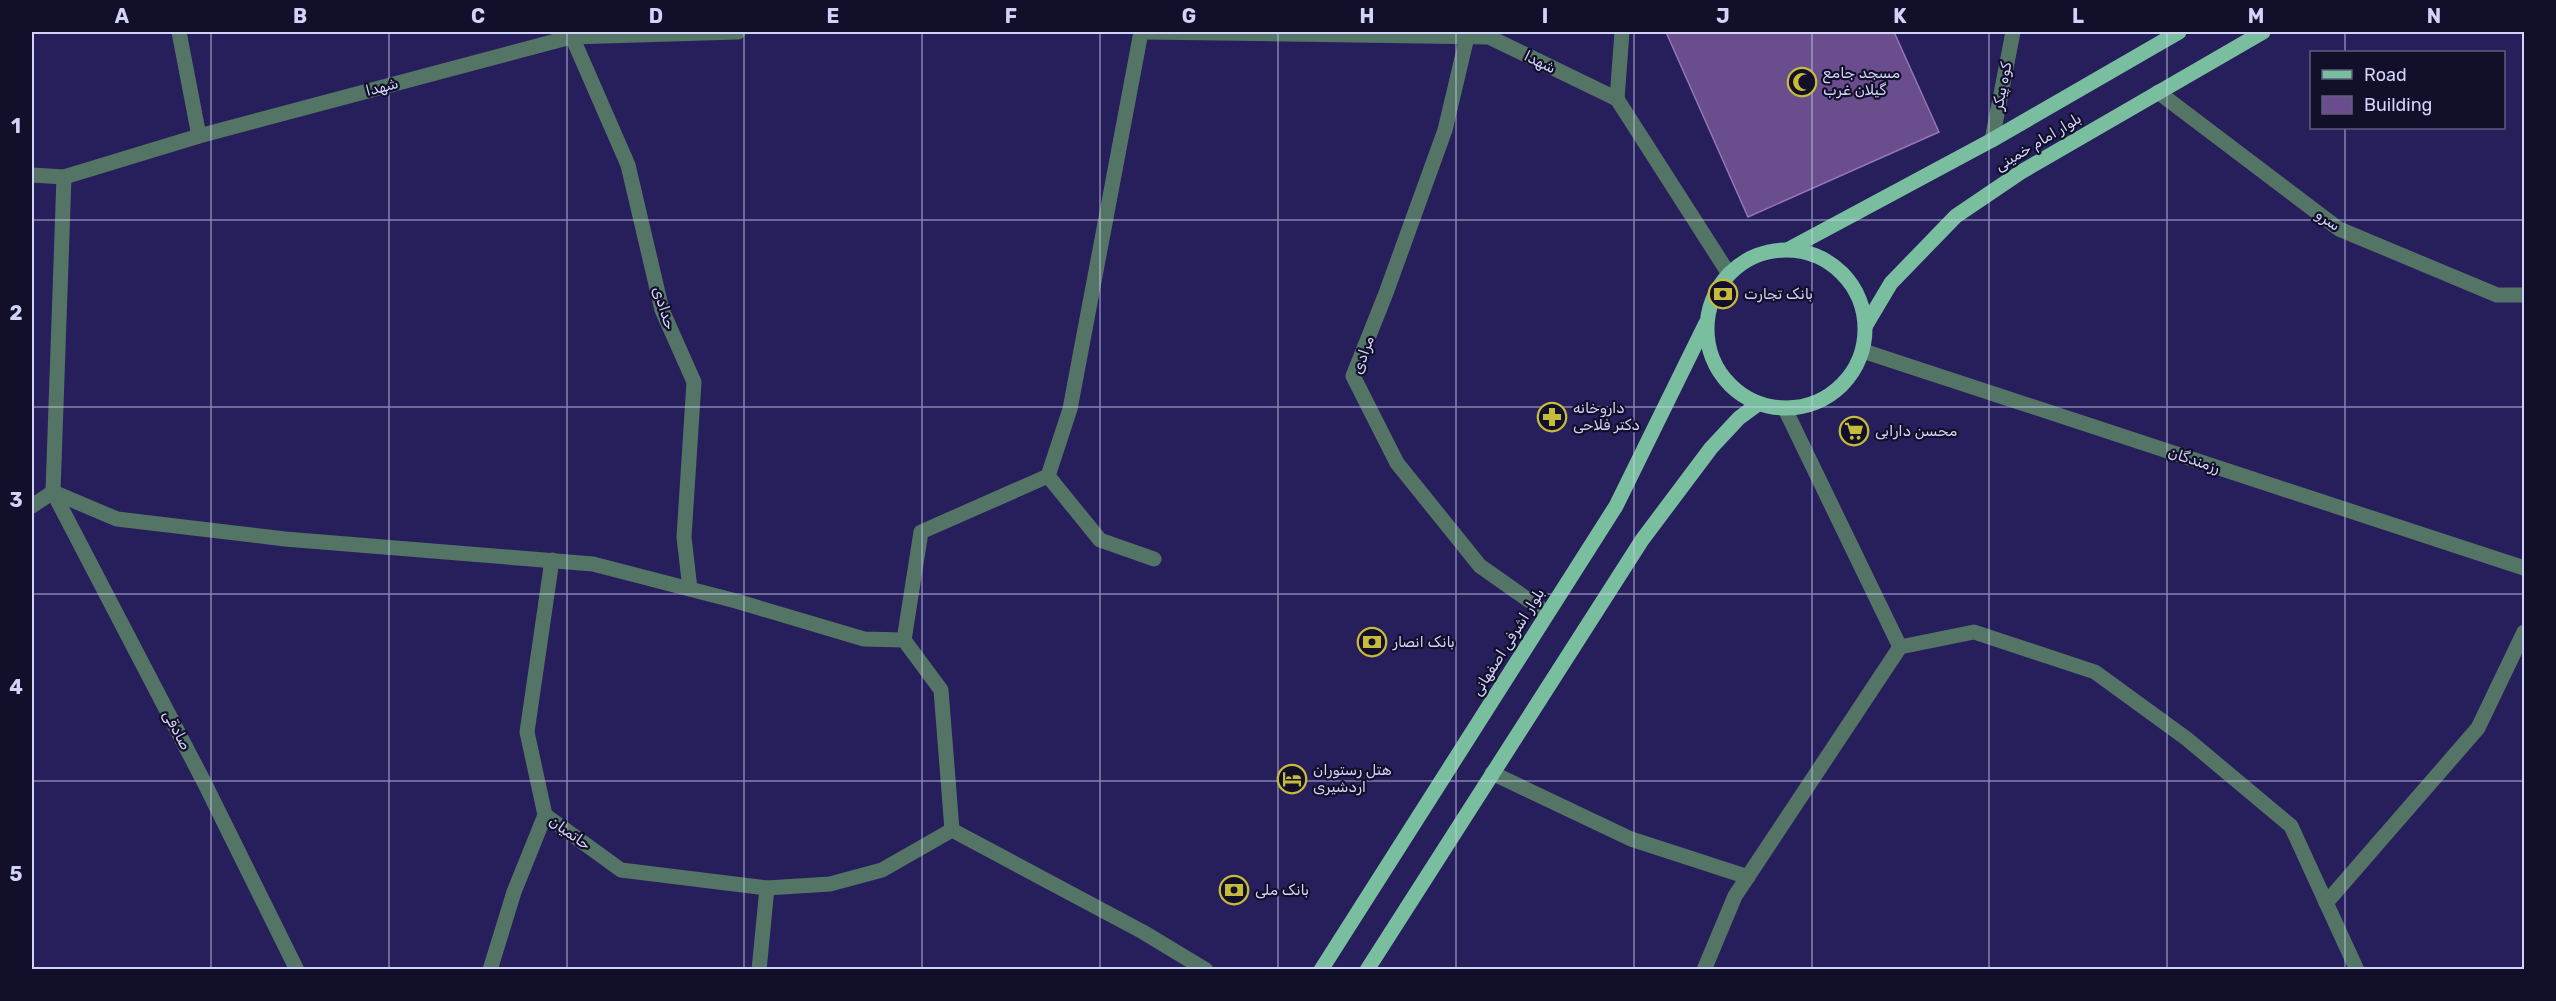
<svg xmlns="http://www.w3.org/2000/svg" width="2556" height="1001" viewBox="0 0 2556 1001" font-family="Rubik,Cairo,sans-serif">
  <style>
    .building { fill: #694d8c; stroke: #9376b8; stroke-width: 1.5 }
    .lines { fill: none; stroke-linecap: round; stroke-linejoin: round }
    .minor { stroke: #547565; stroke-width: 15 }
    .major { stroke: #79be9f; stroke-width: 15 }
    .grid { fill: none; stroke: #d2d3f8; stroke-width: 1.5; stroke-opacity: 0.55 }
    .labels { text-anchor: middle; stroke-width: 4.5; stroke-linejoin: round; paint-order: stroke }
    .street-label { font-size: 15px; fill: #d2d3f8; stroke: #110f29 }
    .poi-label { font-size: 15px; fill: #d2d3f8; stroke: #110f29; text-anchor: start }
    .neatline { fill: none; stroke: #d2d3f8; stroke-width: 2 }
    .grid-label { font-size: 20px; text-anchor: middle; font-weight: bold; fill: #d2d3f8 }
  </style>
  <rect width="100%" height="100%" fill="#271f5b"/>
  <!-- building -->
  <polygon class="building" points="1666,32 1894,32 1939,132 1748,217"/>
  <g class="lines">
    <!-- minor -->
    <g class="minor">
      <polyline points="179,32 199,136"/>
      <polyline points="570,32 628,165 662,310 694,382 684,537 690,589"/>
      <polyline points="1146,32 1489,37 1617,99 1729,274"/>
      <polyline points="1467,37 1445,130 1386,293 1353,376 1397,463 1480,566 1547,613"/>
      <polyline points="2158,92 2339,229 2497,295 2524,295"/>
      <polyline points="1617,99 1622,32"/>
      <polyline points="1992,140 2013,32"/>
      <polyline points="32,175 64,177 199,136 571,37 738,32"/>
      <polyline points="64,177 53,492 204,782 297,970"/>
      <polyline points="1863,351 2524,568"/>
      <polyline points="1785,409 1900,647"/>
      <polyline points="1048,476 1100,540 1154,559"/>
      <polyline points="53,492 117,519 285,539 593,564 736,601 864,639 904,640 941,690 952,830 1143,932 1206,970"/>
      <polyline points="32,506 53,492"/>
      <polyline points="552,560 527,732 545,815 621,870 767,888 759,970"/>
      <polyline points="904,640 921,532 1048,476 1070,409 1141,32"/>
      <polyline points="1492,773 1631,839 1748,877"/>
      <polyline points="767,888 830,884 882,870 952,830"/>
      <polyline points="2326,903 2478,728 2524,632"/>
      <polyline points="490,970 514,892 545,815"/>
      <polyline points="1704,970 1735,896 1900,647 1974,632 2095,672 2187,739 2291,826 2357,970"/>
    </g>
    <!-- major -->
    <g class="major">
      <polyline points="1789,249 1992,140 2179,32"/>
      <circle cx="1786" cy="329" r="79"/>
      <polyline points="1866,325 1891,283 1956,216 2021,172 2263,32"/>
      <polyline points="1321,970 1616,506 1706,323"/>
      <polyline points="1367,970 1642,540 1711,448 1739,418 1758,404"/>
    </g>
  </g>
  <!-- grid -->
  <path class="grid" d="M 211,32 L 211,970M 389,32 L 389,970M 567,32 L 567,970M 744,32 L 744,970M 922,32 L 922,970M 1100,32 L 1100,970M 1278,32 L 1278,970M 1456,32 L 1456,970M 1634,32 L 1634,970M 1812,32 L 1812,970M 1989,32 L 1989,970M 2167,32 L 2167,970M 2345,32 L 2345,52M 2345,128 L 2345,970M 32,220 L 2524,220M 32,407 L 2524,407M 32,594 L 2524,594M 32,781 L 2524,781"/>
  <!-- icons -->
  <defs>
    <g id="mosque-ring" transform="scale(1.5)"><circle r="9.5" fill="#110f29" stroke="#c7bb3b" stroke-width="1.5"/><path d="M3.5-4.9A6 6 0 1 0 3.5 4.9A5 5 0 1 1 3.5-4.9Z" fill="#c7bb3b"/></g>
    <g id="bank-ring" transform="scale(1.5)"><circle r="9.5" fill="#110f29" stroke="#c7bb3b" stroke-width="1.5"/><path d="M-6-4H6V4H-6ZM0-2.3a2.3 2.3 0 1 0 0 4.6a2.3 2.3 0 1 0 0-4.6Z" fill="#c7bb3b"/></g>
    <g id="pharmacy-ring" transform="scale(1.5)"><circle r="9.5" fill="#110f29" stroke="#c7bb3b" stroke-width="1.5"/><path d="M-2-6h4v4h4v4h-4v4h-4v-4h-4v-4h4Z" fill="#c7bb3b"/></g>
    <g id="supermarket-ring" transform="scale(1.5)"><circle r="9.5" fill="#110f29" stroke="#c7bb3b" stroke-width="1.5"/><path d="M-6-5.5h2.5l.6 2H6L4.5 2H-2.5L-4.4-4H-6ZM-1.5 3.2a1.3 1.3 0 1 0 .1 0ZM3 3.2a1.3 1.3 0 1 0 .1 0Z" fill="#c7bb3b"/></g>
    <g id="hotel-ring" transform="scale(1.5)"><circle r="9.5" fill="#110f29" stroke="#c7bb3b" stroke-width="1.5"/><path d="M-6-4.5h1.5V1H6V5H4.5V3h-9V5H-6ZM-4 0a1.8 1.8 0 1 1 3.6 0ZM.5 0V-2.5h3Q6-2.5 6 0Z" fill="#c7bb3b"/></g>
  </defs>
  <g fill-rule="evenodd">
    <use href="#mosque-ring" x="1802" y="82"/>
    <use href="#bank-ring" x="1723" y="294"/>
    <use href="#pharmacy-ring" x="1552" y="417"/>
    <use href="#supermarket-ring" x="1854" y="431"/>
    <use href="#bank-ring" x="1372" y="642"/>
    <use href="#hotel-ring" x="1292" y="779"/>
    <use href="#bank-ring" x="1234" y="890"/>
  </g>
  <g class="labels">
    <!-- street labels -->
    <g class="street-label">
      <text transform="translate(1540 62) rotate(26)" y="5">شهدا</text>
      <text transform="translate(2002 86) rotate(-79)" y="5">کوه پیکر</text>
      <text transform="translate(382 87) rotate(-15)" y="5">شهدا</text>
      <text transform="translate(2038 142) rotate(-31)" y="5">بلوار امام خمینی</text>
      <text transform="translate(2328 220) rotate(35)" y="5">سرو</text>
      <text transform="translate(664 308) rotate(72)" y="5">حدادی</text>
      <text transform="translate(1363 355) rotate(-71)" y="5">مرادی</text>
      <text transform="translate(2194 460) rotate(18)" y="5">رزمندگان</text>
      <text transform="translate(1508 642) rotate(-58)" y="5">بلوار اشرفی اصفهانی</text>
      <text transform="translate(177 730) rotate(62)" y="5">صادقی</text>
      <text transform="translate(570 833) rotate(35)" y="5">حاتمیان</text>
    </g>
    <!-- poi labels -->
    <g class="poi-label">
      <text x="1823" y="78">مسجد جامع<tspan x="1823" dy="17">گیلان غرب</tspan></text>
      <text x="1744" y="299">بانک تجارت</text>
      <text x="1573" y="413">داروخانه<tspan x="1573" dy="17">دکتر فلاحی</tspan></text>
      <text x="1875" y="436">محسن دارابی</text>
      <text x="1393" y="647">بانک انصار</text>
      <text x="1313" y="775">هتل رستوران<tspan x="1313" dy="17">اردشیری</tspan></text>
      <text x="1255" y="895">بانک ملی</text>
    </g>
  </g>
  <!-- border -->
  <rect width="2556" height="1001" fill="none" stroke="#110f29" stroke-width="66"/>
  <!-- legend -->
  <rect x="2310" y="51" width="195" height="78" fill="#110f29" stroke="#5e5d7c" stroke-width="1.5"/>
  <rect x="2322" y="70" width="30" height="9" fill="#79be9f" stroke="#5e5d7c" stroke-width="1.5"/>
  <text x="2364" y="81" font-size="18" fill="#d2d3f8">Road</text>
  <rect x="2322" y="96" width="30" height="18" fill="#694d8c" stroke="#5e5d7c" stroke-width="1.5"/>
  <text x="2364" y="111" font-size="18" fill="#d2d3f8">Building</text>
  <rect x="33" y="33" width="2490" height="935" class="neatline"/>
  <g class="grid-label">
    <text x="122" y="23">A</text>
    <text x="300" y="23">B</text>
    <text x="478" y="23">C</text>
    <text x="656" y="23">D</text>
    <text x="833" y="23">E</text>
    <text x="1011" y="23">F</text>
    <text x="1189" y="23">G</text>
    <text x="1367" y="23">H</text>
    <text x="1545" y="23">I</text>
    <text x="1723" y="23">J</text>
    <text x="1900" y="23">K</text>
    <text x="2078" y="23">L</text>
    <text x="2256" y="23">M</text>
    <text x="2434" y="23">N</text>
    <text x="16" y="133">1</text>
    <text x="16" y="320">2</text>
    <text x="16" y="507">3</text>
    <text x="16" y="694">4</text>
    <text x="16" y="881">5</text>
  </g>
</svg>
